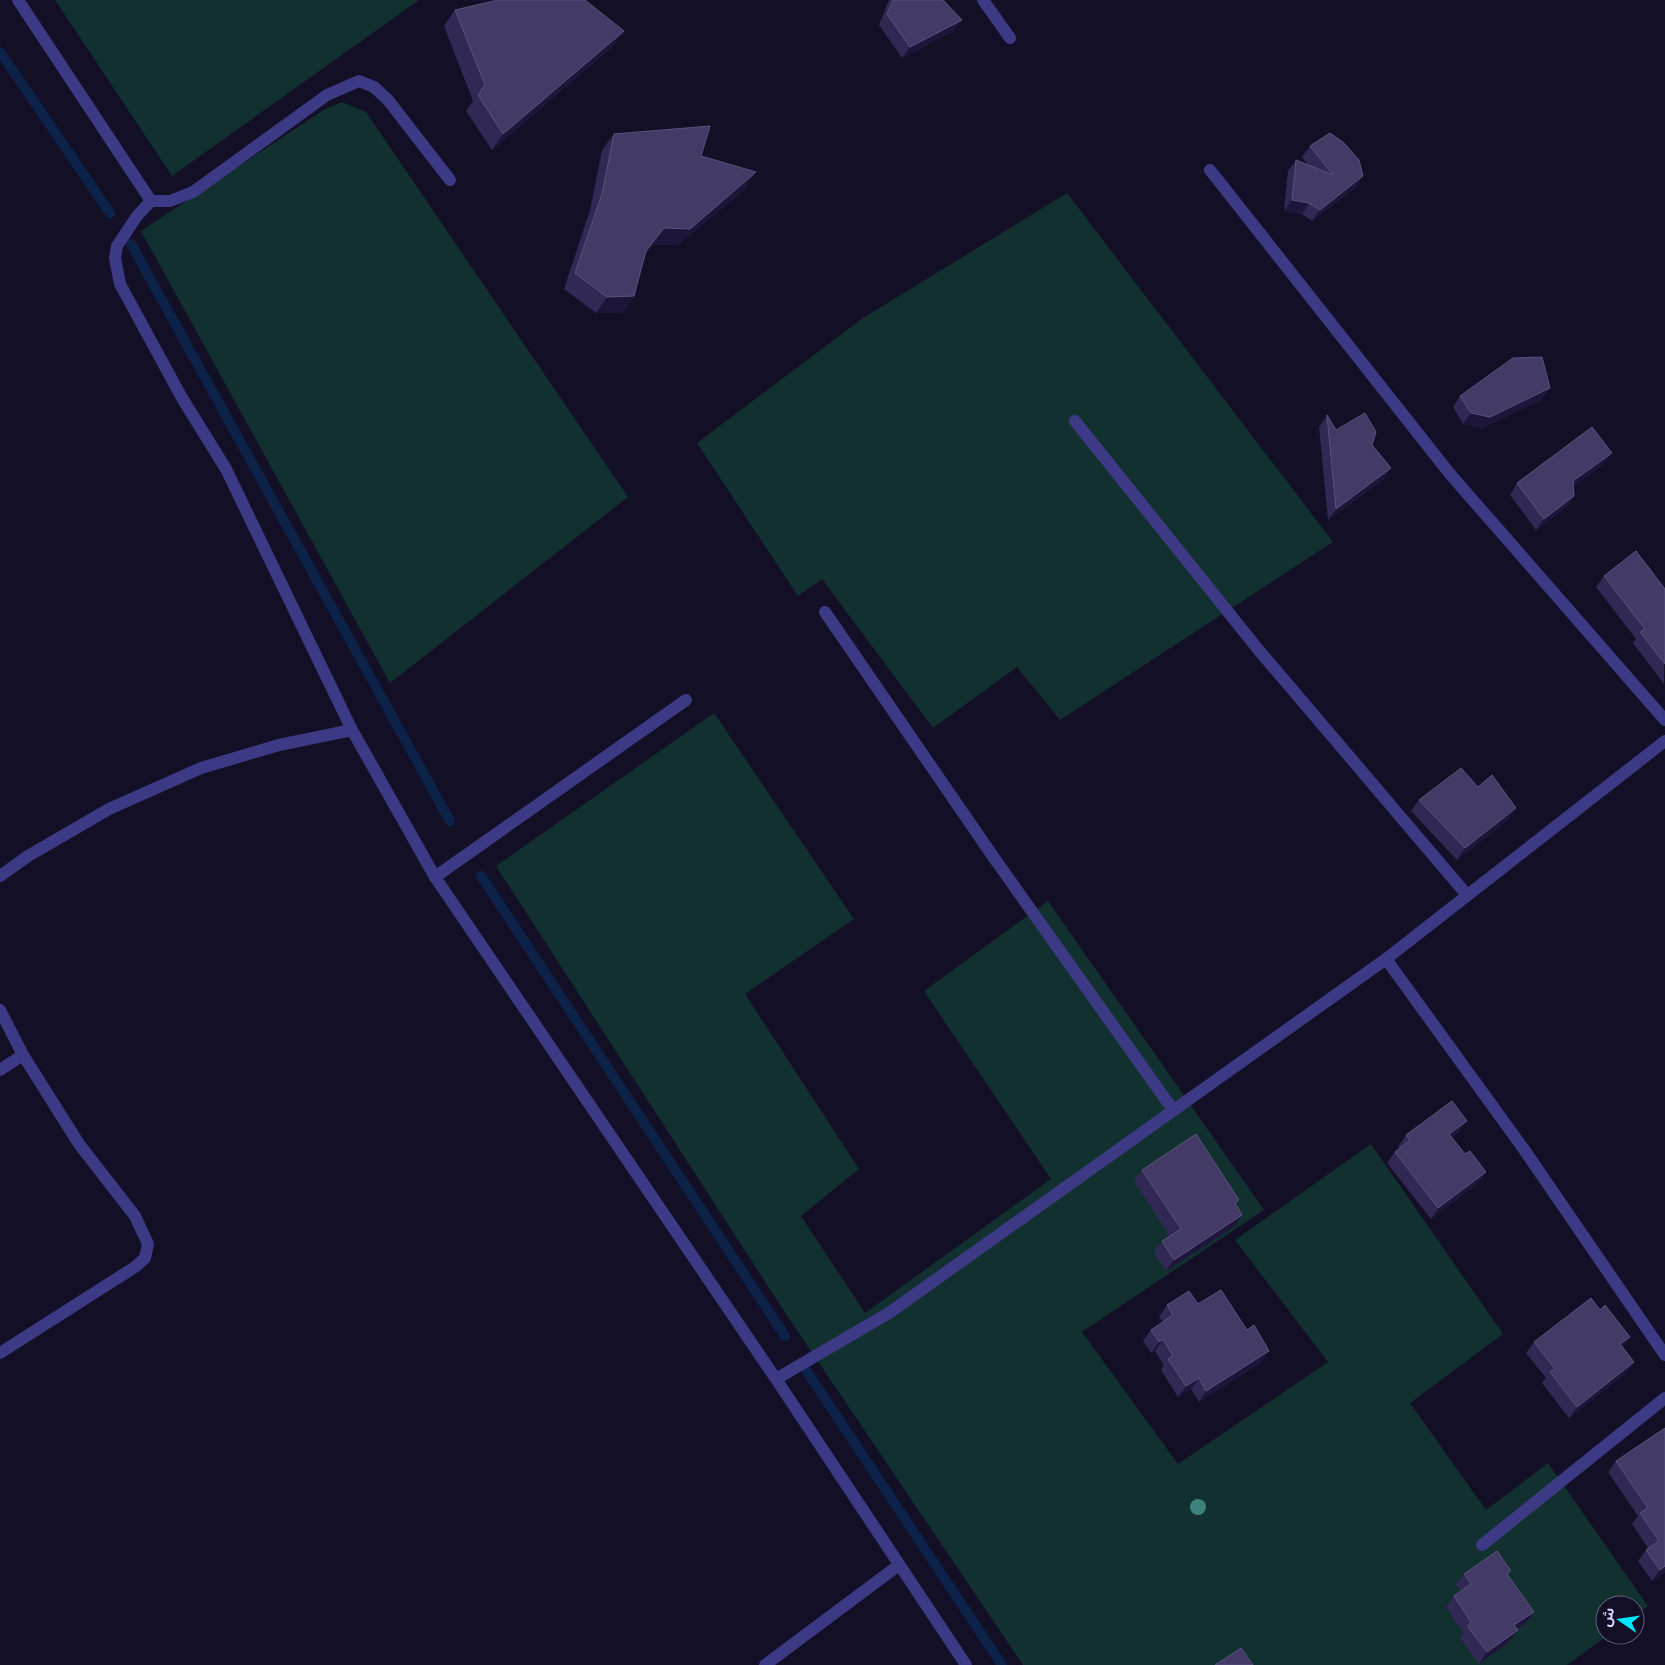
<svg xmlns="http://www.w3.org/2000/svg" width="1665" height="1665" viewBox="0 0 1665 1665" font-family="Mulish,'Noto Sans Arabic',sans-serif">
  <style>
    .green { fill: #12302f }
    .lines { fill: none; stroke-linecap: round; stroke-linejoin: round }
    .stream { stroke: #0c2248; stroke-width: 10 }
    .minor { stroke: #3d3a85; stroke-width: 12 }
    .tree { fill: #3d827b }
    .wall { fill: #312854 }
    .shaded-wall { fill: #1d163a }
    .building { fill: #433a66; stroke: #5a527e }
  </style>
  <rect width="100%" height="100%" fill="#130f26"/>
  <!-- green -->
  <g class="green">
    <polygon points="55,0 419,0 172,176"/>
    <polygon points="342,102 366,112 628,497 390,683 141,231 325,109"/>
    <polygon points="1067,193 1333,542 1060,720 1017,667 933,728 822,579 798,596 697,443 863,318"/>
    <polygon points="714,713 854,919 745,994 859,1169 801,1216 865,1313 1051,1179 924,991 1048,901 1264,1210 1082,1332 1178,1464 1328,1362 1235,1240 1371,1144 1503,1334 1410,1403 1486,1510 1548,1463 1648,1606 1635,1615 1635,1605 1605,1605 1605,1635 1608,1635 1567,1665 1023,1665 786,1314 496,866"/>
  </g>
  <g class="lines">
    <!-- stream -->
    <g class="stream">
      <polyline points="0,52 110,213"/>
      <polyline points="131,244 450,821"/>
      <polyline points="481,876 785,1336"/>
      <polyline points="802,1364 1002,1665"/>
    </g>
    <!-- minor -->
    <g class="minor">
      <polyline points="18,0 151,201"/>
      <polyline points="983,0 1010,38"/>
      <polyline points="1210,170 1450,474 1665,720"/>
      <polyline points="450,180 388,100 374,87 359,81 327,95 193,192 170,201 151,201 137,216 117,246 115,258 120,284 182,398 226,469 352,730 435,877 776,1379 966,1665"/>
      <polyline points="1075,421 1257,648 1467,895"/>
      <polyline points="825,612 992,855 1173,1110"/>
      <polyline points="0,876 28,856 109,809 201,768 279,745 352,730"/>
      <polyline points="435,877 686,700"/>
      <polyline points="1386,959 1523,1148 1665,1355"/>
      <polyline points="0,1010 23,1055 79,1144 135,1216 148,1244 145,1258 135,1267 0,1353"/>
      <polyline points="0,1070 23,1055"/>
      <polyline points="776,1379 889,1313 1386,959 1665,741"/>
      <polyline points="1482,1545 1665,1398"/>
      <polyline points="765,1665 899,1565"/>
    </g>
  </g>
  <!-- trees -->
  <circle class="tree" cx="1198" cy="1507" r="8"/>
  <!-- wall -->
  <g class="wall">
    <polygon points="889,0 943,0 954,31 902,58 879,25"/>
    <polygon points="455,10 624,31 612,47 492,150 466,111 473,101 444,26"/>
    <polygon points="614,134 701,156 745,189 678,245 653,245 645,254 634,296 623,313 596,313 564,289 590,210 602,150"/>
    <polygon points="1310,146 1356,187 1312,221 1302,214 1284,211 1288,171 1296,160 1308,165 1302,157"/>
    <polygon points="1460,396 1542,400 1482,428 1463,424 1453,407"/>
    <polygon points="1327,415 1336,430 1372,445 1384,479 1328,520 1319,427"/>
    <polygon points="1604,464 1573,486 1574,496 1566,507 1536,530 1510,495 1517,483"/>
    <polygon points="1604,576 1665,589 1664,684 1633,643 1636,639 1596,587"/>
    <polygon points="1478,787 1509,819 1457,860 1411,811 1419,800"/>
    <polygon points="1459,1132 1452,1137 1478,1183 1431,1219 1387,1163 1395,1152 1400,1148 1398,1147 1406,1135"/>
    <polygon points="1142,1170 1236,1205 1235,1226 1166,1271 1154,1253 1162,1241 1170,1236 1134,1181"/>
    <polygon points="1198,1304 1262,1362 1199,1402 1191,1389 1178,1397 1161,1370 1164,1365 1155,1351 1151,1353 1143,1341 1151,1330 1163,1322 1159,1317 1167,1305"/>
    <polygon points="1600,1310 1630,1337 1623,1347 1634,1362 1626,1373 1569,1418 1542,1383 1546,1378 1526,1353 1534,1342"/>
    <polygon points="1665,1428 1665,1572 1652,1581 1638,1561 1646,1550 1648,1548 1632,1524 1638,1516 1608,1472 1616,1461"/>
    <polygon points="1464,1574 1508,1576 1534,1612 1526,1623 1517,1629 1510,1641 1479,1664 1460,1638 1463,1633 1446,1607 1454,1596 1461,1591 1456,1585"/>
  </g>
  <!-- shaded-wall -->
  <g class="shaded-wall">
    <polygon points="962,20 954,31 902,58 910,47"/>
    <polygon points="624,31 612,47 492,150 503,134"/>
    <polygon points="756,172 745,189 678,245 653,245 634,267 646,251 664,228"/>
    <polygon points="1363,176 1356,187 1312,221 1320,210"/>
    <polygon points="1292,200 1309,203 1302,214 1284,211"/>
    <polygon points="634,296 623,313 596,313 607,297"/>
    <polygon points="1550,388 1542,400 1482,428 1463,424 1471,413"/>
    <polygon points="1612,453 1604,464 1565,493 1573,481"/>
    <polygon points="1391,468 1384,479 1328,520 1336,509"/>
    <polygon points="1574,496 1566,507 1536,530 1544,519"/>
    <polygon points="1516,808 1509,819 1457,860 1465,848"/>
    <polygon points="1467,1121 1459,1132 1442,1145 1449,1134"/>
    <polygon points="1486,1172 1478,1183 1431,1219 1438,1208"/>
    <polygon points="1242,1215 1235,1226 1166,1271 1174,1260"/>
    <polygon points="1630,1337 1622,1348 1620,1344"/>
    <polygon points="1163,1339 1155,1351 1151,1353 1159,1342"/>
    <polygon points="1269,1351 1262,1362 1199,1402 1206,1391"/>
    <polygon points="1634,1362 1626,1373 1569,1418 1577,1407"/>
    <polygon points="1199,1378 1191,1389 1178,1397 1186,1386"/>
    <polygon points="1665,1566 1665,1572 1652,1581 1660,1570"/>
    <polygon points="1534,1612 1526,1623 1507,1636 1514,1625"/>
    <polygon points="1518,1630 1510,1641 1479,1664 1487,1652"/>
  </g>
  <!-- building -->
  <g class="building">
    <polygon points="498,0 585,0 624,31 503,134 478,95 485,85 455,10"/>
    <polygon points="893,0 943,0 962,20 910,47 887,14"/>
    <polygon points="710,126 701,156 756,172 690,229 664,228 646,251 634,296 607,297 575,273 602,194 614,134"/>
    <polygon points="1330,133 1344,143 1359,160 1363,176 1320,210 1309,203 1292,200 1296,160 1333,175 1310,146"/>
    <polygon points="1542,357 1550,388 1490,417 1471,413 1460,396 1513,358"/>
    <polygon points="1365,413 1376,432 1372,445 1391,468 1336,509 1327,415 1336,430"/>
    <polygon points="1592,427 1612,453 1573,481 1574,496 1544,519 1517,483"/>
    <polygon points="1636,551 1665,589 1665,664 1640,632 1645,629 1604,576"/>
    <polygon points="1461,768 1478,787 1492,775 1516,808 1465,848 1419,800"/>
    <polygon points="1452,1101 1467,1121 1449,1134 1465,1154 1470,1151 1486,1172 1438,1208 1395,1152 1410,1140 1406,1135"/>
    <polygon points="1196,1134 1239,1200 1235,1203 1242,1215 1174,1260 1162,1241 1181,1229 1142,1170"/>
    <polygon points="1221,1290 1247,1330 1254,1325 1269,1351 1206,1391 1199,1378 1186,1386 1168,1359 1173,1356 1163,1339 1159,1342 1151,1330 1173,1315 1167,1305 1189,1291 1198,1304"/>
    <polygon points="1591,1298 1600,1310 1605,1305 1630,1337 1620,1344 1634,1362 1577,1407 1550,1372 1555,1369 1534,1342"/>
    <polygon points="1665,1428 1665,1566 1660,1570 1646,1550 1659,1541 1640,1513 1648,1508 1616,1461"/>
    <polygon points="1497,1551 1511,1571 1507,1574 1534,1612 1514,1625 1518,1630 1487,1652 1468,1627 1471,1622 1454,1596 1471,1584 1464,1574"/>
    <polygon points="1241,1648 1253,1665 1215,1665"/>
  </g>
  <!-- north arrow -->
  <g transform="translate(1620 1620) rotate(283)"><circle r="24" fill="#130f26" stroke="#625e7d"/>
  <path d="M0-4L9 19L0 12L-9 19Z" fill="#00e5ff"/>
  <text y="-8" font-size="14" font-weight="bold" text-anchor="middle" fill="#d9d4ff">ش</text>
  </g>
</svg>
